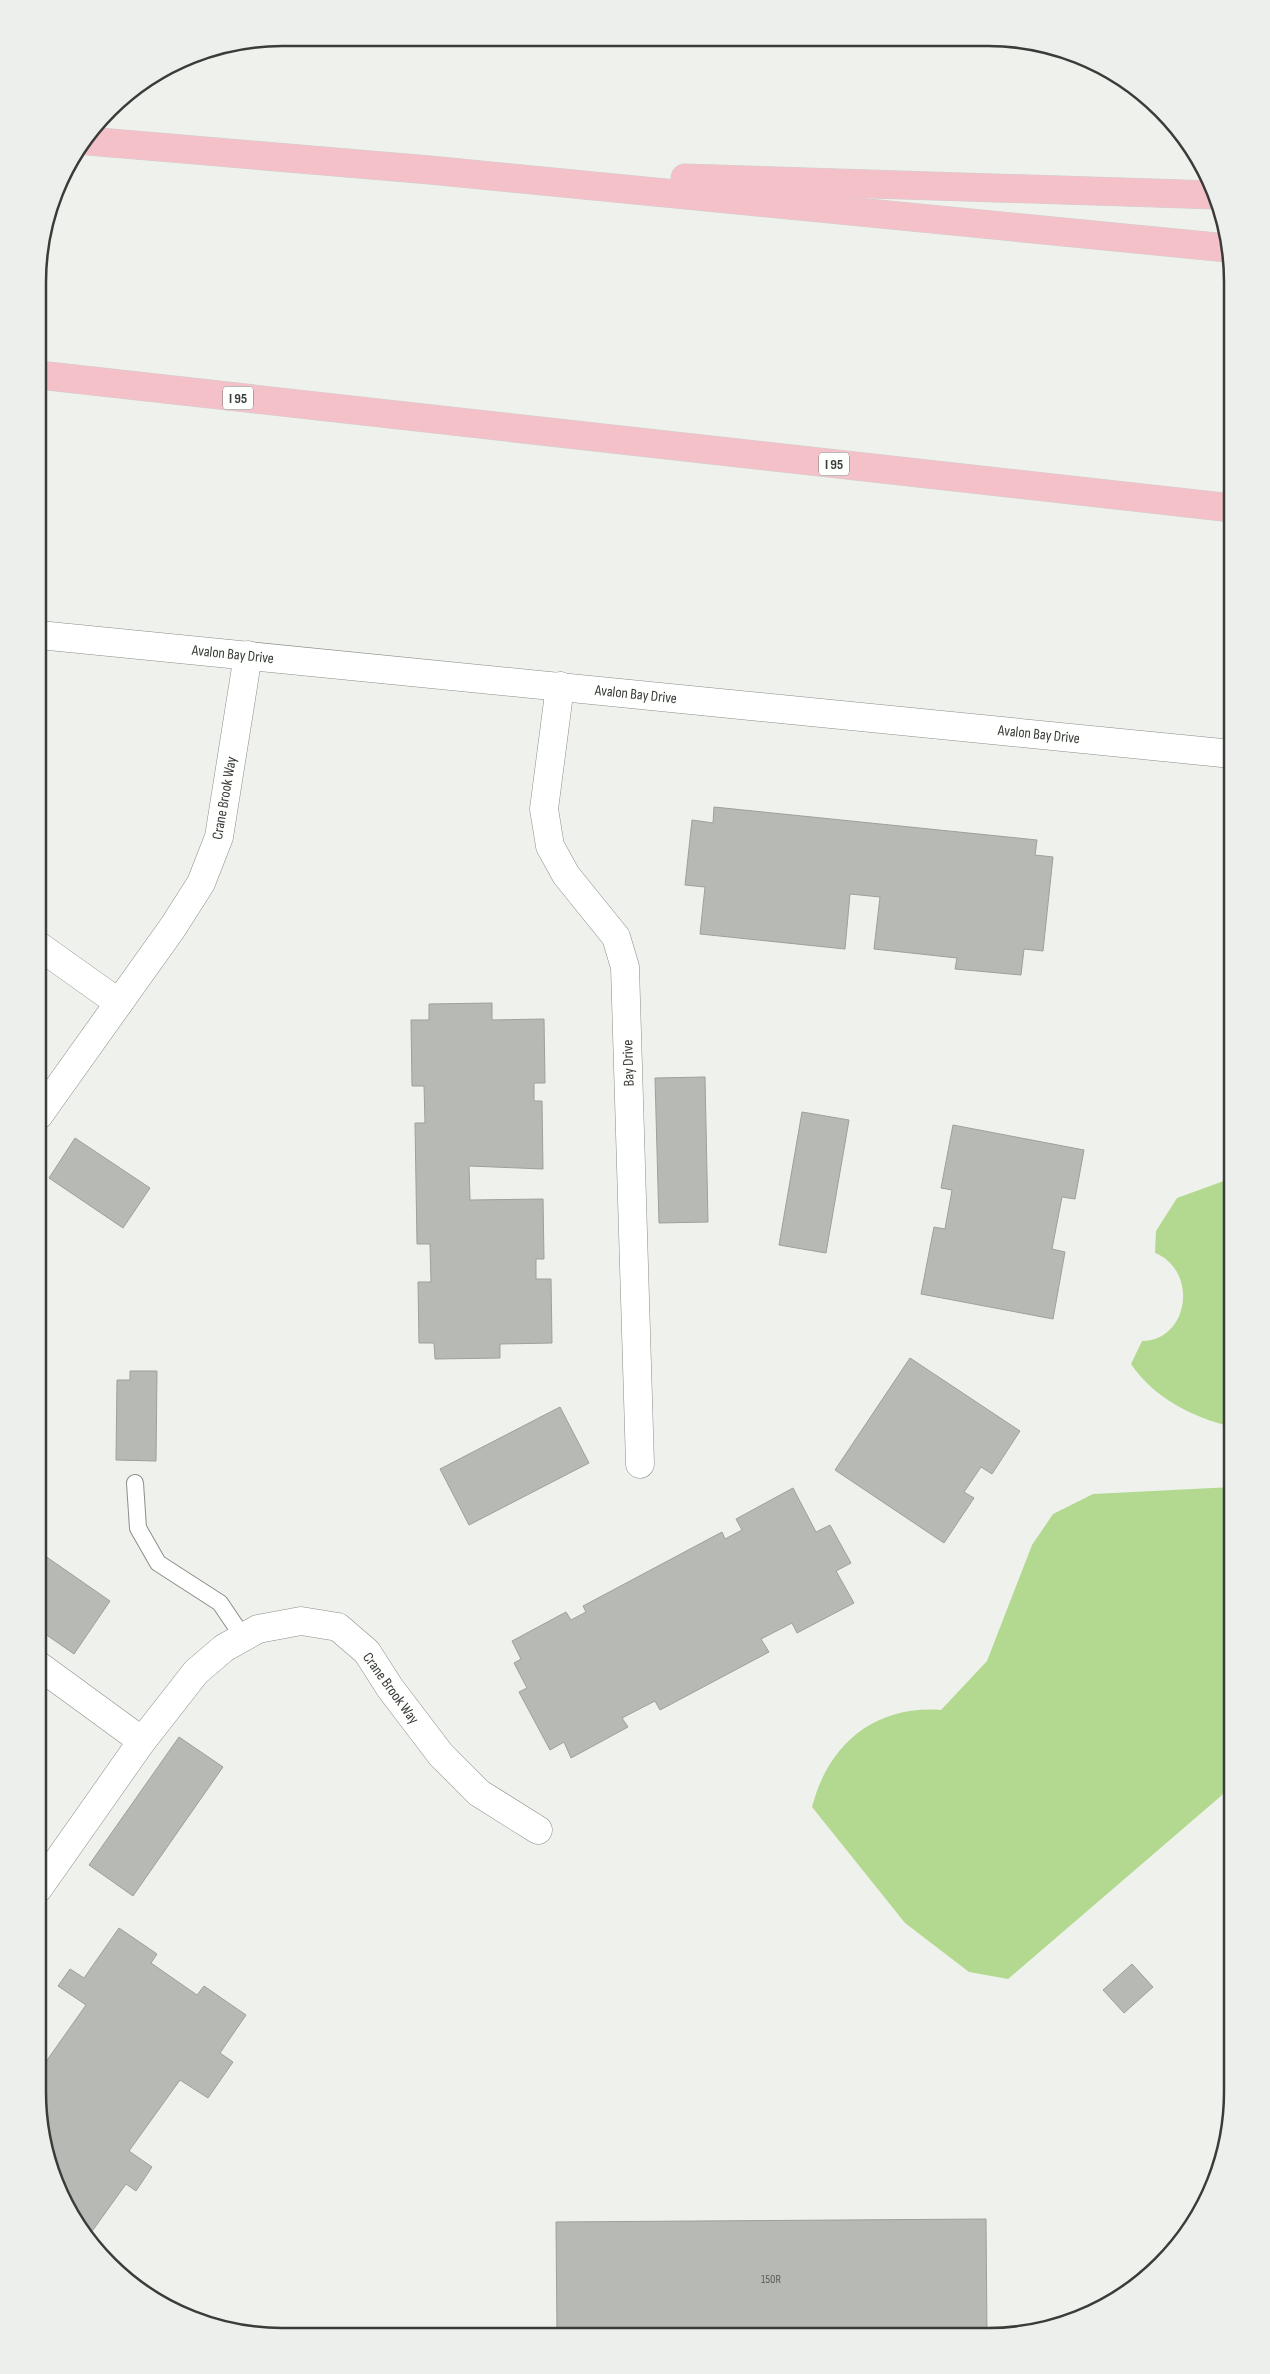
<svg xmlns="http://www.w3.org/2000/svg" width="1270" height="2374" viewBox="0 0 1270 2374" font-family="'Sofia Sans Condensed',sans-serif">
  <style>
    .water { fill: #b3d990 }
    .building { fill: #b7bab4; stroke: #9da09b }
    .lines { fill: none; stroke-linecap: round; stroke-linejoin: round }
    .lane-casing { stroke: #8b8e88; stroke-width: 18 }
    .street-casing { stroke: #8b8e88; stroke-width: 29 }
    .highway-casing { stroke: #d0d0d0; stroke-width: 29 }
    .lane { stroke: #fff; stroke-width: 16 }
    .street { stroke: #fff; stroke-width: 28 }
    .highway { stroke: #f4c1c9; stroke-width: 28 }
    .labels { text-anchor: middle; stroke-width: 4; stroke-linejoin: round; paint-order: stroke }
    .number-label { font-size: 12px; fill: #5a5c58 }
    .shield { fill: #fdfffc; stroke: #757674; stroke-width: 1 }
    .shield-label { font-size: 14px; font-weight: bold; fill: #3b3c3a }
    .street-label { font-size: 15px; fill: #3b3c3a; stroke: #fdfffc }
    .rim { fill: none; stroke: #3b3c3a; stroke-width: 2.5 }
  </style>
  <rect width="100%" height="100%" fill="#eff2ec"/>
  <!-- water -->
  <g class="water">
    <path d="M 1232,1178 L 1232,1427 C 1192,1417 1154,1398 1131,1364 L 1142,1341 C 1190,1340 1198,1270 1155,1253 L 1156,1231 L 1177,1198 Z"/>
    <path d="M 1232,1487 L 1232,1783 L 1221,1796 L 1008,1979 L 969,1972 L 905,1923 L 812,1807 C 828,1745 874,1705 941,1710 L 987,1661 L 1032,1545 L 1053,1514 L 1093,1494 Z"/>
  </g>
  <!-- building -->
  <g class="building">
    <polygon points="714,807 1037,840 1035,855 1053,857 1043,951 1024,949 1021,975 955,969 957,958 874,949 880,897 850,894 845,949 700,934 705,887 685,885 692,820 713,823"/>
    <polygon points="492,1003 492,1020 544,1019 545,1083 534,1083 534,1101 542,1101 543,1169 469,1166 470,1200 543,1199 544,1259 536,1259 536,1279 551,1279 552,1343 500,1344 500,1358 435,1359 434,1343 419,1343 418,1282 431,1282 430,1244 417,1244 415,1123 425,1123 424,1086 412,1086 411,1020 429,1020 429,1004"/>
    <polygon points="705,1077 708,1222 659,1223 655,1078"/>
    <polygon points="802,1112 849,1120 826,1253 779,1245"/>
    <polygon points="953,1125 1084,1150 1075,1199 1062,1197 1052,1249 1065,1252 1053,1319 921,1294 934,1227 945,1229 952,1190 941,1188"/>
    <polygon points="75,1138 150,1188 123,1228 49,1178"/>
    <polygon points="910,1358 1020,1431 992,1474 981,1467 964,1492 974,1498 944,1543 835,1470"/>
    <polygon points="130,1371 157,1371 156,1461 116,1460 117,1380 130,1380"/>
    <polygon points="560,1407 589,1463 469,1525 440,1469"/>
    <polygon points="793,1488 816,1532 830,1525 851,1563 836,1571 854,1603 797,1633 792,1623 761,1639 769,1652 660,1710 655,1701 622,1718 628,1727 571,1758 564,1742 550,1750 519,1692 527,1688 514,1663 521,1659 512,1641 566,1612 571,1620 586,1612 583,1606 722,1532 725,1539 742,1530 736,1519"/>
    <polygon points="38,1551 110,1601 74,1654 38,1629"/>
    <polygon points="179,1737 223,1767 133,1896 89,1865"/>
    <polygon points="119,1928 157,1954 151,1963 197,1995 204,1986 246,2015 220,2053 233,2062 208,2098 180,2080 129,2151 152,2167 136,2191 126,2184 88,2237 79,2228 51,2171 38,2092 38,2073 86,2005 58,1986 70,1969 84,1978"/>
    <polygon points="1132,1964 1153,1987 1124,2013 1103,1990"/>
    <polygon points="986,2219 987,2336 557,2335 556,2222"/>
  </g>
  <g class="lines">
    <!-- lane casing -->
    <g class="lane-casing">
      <polyline id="lane" points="135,1483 138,1528 158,1563 220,1603 243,1637"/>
    </g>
    <!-- street casing -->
    <g class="street-casing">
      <g id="street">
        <polyline points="39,635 1232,754"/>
        <polyline points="560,686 544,809 550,846 566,875 616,937 625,967 640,1464"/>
        <polyline points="39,946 119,1003"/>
        <polyline points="39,1115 173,927 201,883 219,837 248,655"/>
        <polyline points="38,1665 142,1741"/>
        <polyline points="38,1889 142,1741 196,1672 224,1648 258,1629 301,1621 338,1627 367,1652 390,1688 441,1755 479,1793 538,1830"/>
      </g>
    </g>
    <!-- highway casing -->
    <g class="highway-casing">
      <g id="highway">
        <polyline points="88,141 430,170 1227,248"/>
        <polyline points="685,178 1215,195"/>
        <polyline points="39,375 1232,508"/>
      </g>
    </g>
    <!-- lane -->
    <use href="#lane" class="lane"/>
    <!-- street -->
    <use href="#street" class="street"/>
    <!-- highway -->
    <use href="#highway" class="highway"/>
  </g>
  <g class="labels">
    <!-- number labels -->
    <g class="number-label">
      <text x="771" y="2283">150R</text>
    </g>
    <!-- shield labels -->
    <g class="shield">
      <rect x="223" y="386.5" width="30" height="23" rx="4"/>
      <rect x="819" y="452.5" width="30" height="23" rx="4"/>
    </g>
    <g class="shield-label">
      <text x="238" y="403">I 95</text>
      <text x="834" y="469">I 95</text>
    </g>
    <!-- street labels -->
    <g class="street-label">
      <text transform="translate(233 654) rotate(6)" y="5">Avalon Bay Drive</text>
      <text transform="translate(636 694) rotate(6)" y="5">Avalon Bay Drive</text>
      <text transform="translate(1039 734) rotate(6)" y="5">Avalon Bay Drive</text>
      <text transform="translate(224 798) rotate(-80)" y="5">Crane Brook Way</text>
      <text transform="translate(628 1063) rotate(-92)" y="5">Bay Drive</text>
      <text transform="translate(391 1688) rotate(54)" y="5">Crane Brook Way</text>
    </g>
  </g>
  <!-- crop -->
  <path d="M0 0H1270V2374H0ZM282 46H988A236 236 0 0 1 1224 282V2092A236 236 0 0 1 988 2328H282A236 236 0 0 1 46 2092V282A236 236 0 0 1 282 46Z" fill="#edefec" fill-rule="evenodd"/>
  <path class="rim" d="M282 46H988A236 236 0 0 1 1224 282V2092A236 236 0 0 1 988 2328H282A236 236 0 0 1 46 2092V282A236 236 0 0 1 282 46Z"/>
</svg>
